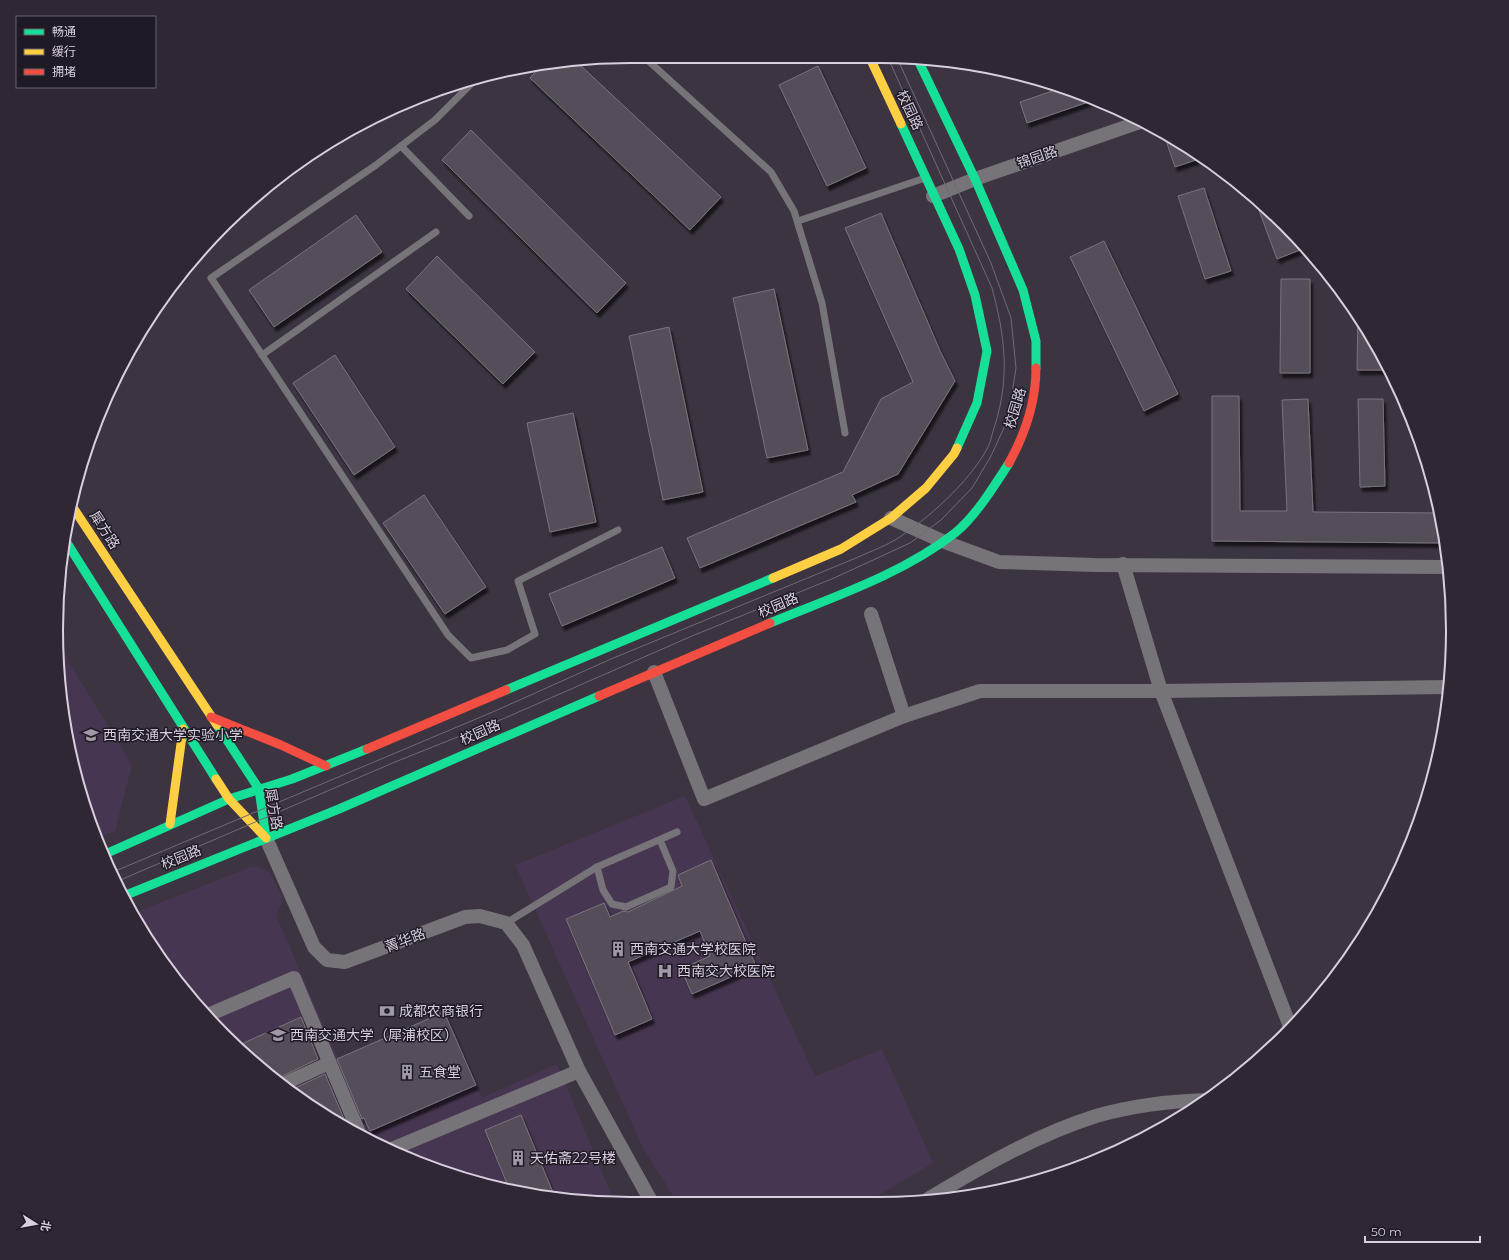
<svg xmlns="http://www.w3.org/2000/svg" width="1509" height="1260" viewBox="0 0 1509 1260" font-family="Montserrat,'Noto Sans SC',sans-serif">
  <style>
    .built { fill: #473651 }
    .building { fill: #544d58; stroke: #7a737e; filter: url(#shadow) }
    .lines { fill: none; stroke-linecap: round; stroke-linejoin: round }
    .lane { stroke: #777479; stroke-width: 7 }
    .street { stroke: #777479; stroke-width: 14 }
    .fast { stroke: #16e098; stroke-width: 9 }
    .slow { stroke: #ffcf43; stroke-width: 9 }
    .jam { stroke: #f24e42; stroke-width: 9 }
    .tram { stroke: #706b73; stroke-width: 1 }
    .labels { text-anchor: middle; stroke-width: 3; stroke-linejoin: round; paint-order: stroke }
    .street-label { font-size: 14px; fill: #d9cfdf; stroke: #201a25 }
    .poi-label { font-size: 14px; fill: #d9cfdf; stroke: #201a25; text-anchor: start }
    .rim { fill: none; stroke: #d9cfdf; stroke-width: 2 }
  </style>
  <defs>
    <filter id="shadow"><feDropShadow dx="2.5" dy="4.5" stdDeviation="1" flood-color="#0009"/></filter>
  </defs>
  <rect width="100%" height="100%" fill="#3c3440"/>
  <!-- built -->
  <g class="built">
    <polygon points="59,646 132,765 115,831 97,838 61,705"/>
    <polygon points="685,796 815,1076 882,1049 933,1163 864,1204 678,1203 643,1148 515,865"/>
    <polygon points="251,867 257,867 269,872 282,895 281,904 276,915 338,1058 444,1012 482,1098 557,1064 615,1203 592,1203 446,1174 343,1127 251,1061 174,979 136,912"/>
  </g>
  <!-- building -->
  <g class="building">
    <polygon points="578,63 721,197 690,230 530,78 539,68"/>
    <polygon points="818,66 866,168 827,186 779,85"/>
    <polygon points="1061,88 1094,100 1027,123 1020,102"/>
    <polygon points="471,130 626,283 597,313 442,160"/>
    <polygon points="1164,135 1193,152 1202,158 1175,167"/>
    <polygon points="1204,188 1231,271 1205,279 1178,196"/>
    <polygon points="1254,197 1285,224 1305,248 1277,259"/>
    <polygon points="881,213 941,353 955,381 898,474 852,495 856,502 700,568 687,538 843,472 881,399 913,382 845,228"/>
    <polygon points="356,215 382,252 274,327 249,290"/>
    <polygon points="1104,241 1178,394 1144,411 1070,257"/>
    <polygon points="437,256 535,352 503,384 406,289"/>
    <polygon points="1281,279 1310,279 1310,373 1280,373"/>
    <polygon points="774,289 808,450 767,458 733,298"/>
    <polygon points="1358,313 1370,337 1388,370 1357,370"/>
    <polygon points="669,327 703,492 663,500 629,336"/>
    <polygon points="335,355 395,447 354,475 293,383"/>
    <polygon points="1212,396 1239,396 1240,511 1287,511 1282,400 1308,399 1313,512 1441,513 1444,543 1212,541"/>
    <polygon points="1358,399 1383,399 1385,486 1360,487"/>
    <polygon points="573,413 596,522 550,532 527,423"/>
    <polygon points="424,495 486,587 445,614 383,523"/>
    <polygon points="662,547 675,578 562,626 549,594"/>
    <polygon points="711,860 756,966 692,994 681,969 710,956 700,931 628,962 652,1019 615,1035 566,919 604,903 610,917 623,911 628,912 682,886 678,875"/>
    <polygon points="444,1012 476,1085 370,1131 364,1118 362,1119 337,1059"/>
    <polygon points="301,1017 318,1059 276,1079 251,1061 237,1046"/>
    <polygon points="325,1074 347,1126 343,1127 291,1090"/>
    <polygon points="521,1115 554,1195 508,1186 485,1130"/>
  </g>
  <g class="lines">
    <!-- lane -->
    <g class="lane">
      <polyline points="643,56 771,172 794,211 822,303 845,433"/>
      <polyline points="479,76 435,120 376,165 211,278 448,635 471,658 507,650 535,634 518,581 618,530"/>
      <polyline points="401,146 469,216"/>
      <polyline points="798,221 925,178"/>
      <polyline points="262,355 436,232"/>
      <polyline points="597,867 603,890 612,904 626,907 671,887 673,871 660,840"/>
      <polyline points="506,923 597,867 677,832"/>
    </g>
    <!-- street -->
    <g class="street">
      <polyline points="933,196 975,179 1143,121"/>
      <polyline points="891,518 942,541 999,562 1095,565 1447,567"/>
      <polyline points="1123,564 1161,691 1291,1029"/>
      <polyline points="871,614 904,716"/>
      <polyline points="654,672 704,799 904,716 980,691 1161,691 1447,687"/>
      <polyline points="266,838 314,947 327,960 345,962 465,917 480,916 506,923 523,945 579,1071 652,1203"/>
      <polyline points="208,1015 294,978 360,1135"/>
      <polyline points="283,1084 329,1063"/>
      <polyline points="392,1149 579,1071"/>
      <path d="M 928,1199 C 981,1167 1036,1135 1096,1116 C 1131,1106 1171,1101 1207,1100"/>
    </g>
    <!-- fast -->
    <g class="fast">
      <polyline points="918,60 975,179 1023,290 1036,341 1036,368"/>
      <polyline points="901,124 959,249 975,295 987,351 977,403 957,448"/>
      <polyline points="67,543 216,779"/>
      <path d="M 770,623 C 833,597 901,575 955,533 C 975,517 995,485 1009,463"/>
      <polyline points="506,690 773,578"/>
      <polyline points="217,725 259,789 266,838"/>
      <polyline points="103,855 229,799 292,779 367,749"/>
      <polyline points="126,895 339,809 599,696"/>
    </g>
    <!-- slow -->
    <g class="slow">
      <polyline points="871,60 901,124"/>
      <polyline points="74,509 217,725"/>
      <polyline points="773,578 841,549 891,518 926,488 954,454 957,448"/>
      <polyline points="216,779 229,799 266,838"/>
      <polyline points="170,824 183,729"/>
    </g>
    <!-- jam -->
    <g class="jam">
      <path d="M 1009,463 C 1025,434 1036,402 1036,368"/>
      <polyline points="599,696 770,623"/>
      <polyline points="211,717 281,745 326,766"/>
      <polyline points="367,749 506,690"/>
    </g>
    <!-- tram -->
    <g class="tram">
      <path d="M 113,872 L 495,711 L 611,659 L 856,558 C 869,552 883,547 895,540 C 927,520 969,482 987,449 C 991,442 992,433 995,425 C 1010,377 1005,336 992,288 L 889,60"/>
      <polyline points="118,881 395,762 505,718 692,636 834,578 910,543 941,520 972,488 991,456 1008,419 1016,368 1011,318 991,263 898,60"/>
    </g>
  </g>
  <!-- icons -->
  <defs>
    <g id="school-bare" transform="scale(1.2)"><path d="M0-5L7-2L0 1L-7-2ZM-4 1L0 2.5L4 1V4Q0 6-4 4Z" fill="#a299a7" stroke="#201a25" stroke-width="2.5" paint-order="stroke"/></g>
    <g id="building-bare" transform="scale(1.2)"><path d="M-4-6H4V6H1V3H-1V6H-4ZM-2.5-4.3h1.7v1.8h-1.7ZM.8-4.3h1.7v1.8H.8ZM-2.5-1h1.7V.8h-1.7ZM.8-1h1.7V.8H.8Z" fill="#a299a7" stroke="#201a25" stroke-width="2.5" paint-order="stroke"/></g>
    <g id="hospital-bare" transform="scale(1.2)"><path d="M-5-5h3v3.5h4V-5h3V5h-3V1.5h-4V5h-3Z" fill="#a299a7" stroke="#201a25" stroke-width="2.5" paint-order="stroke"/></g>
    <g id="bank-bare" transform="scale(1.2)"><path d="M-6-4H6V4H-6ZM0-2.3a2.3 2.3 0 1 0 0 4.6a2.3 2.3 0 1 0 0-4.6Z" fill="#a299a7" stroke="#201a25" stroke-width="2.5" paint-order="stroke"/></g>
    <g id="university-bare" transform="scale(1.2)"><path d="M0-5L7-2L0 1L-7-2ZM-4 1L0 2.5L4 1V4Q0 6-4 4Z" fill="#a299a7" stroke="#201a25" stroke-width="2.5" paint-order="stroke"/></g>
  </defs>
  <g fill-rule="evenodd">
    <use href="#school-bare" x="91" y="735"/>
    <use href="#building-bare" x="618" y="949"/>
    <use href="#hospital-bare" x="665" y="971"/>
    <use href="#bank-bare" x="387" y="1011"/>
    <use href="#university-bare" x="278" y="1035"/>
    <use href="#building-bare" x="407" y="1072"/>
    <use href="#building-bare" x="518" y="1158"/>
  </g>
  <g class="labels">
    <!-- street labels -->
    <g class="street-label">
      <text transform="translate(910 110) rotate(65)" y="5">校园路</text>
      <text transform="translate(1037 157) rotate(-19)" y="5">锦园路</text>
      <text transform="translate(1015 408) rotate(-73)" y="5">校园路</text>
      <text transform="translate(105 530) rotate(57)" y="5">犀方路</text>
      <text transform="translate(778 605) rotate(-23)" y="5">校园路</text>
      <text transform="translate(480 732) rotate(-24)" y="5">校园路</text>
      <text transform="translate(274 809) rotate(80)" y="5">犀方路</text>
      <text transform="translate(181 857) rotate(-22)" y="5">校园路</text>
      <text transform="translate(405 940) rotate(-21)" y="5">菁华路</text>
    </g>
    <!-- poi labels -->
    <g class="poi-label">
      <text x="103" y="740">西南交通大学实验小学</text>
      <text x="630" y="954">西南交通大学校医院</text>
      <text x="677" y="976">西南交大校医院</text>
      <text x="399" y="1016">成都农商银行</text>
      <text x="290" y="1040">西南交通大学（犀浦校区）</text>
      <text x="419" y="1077">五食堂</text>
      <text x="530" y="1163">天佑斋22号楼</text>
    </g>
  </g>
  <!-- crop -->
  <path d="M0 0H1509V1260H0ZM630 63H879A567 567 0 0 1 1446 630V630A567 567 0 0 1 879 1197H630A567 567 0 0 1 63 630V630A567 567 0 0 1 630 63Z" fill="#2f2834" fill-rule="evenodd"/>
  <path class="rim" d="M630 63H879A567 567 0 0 1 1446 630V630A567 567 0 0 1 879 1197H630A567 567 0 0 1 63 630V630A567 567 0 0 1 630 63Z"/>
  <!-- legend -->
  <rect x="16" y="16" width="140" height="72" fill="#201a25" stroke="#6a626f"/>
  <rect x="24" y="29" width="20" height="6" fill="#16e098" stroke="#6a626f"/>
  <text x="52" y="36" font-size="12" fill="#d9cfdf">畅通</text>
  <rect x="24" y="49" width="20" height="6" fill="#ffcf43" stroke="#6a626f"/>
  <text x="52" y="56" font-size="12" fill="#d9cfdf">缓行</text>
  <rect x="24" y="69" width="20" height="6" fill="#f24e42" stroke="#6a626f"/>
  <text x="52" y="76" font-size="12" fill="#d9cfdf">拥堵</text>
  <!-- north arrow -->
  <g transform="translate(36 1224) rotate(101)" stroke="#201a25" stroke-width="3" paint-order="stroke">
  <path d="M0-3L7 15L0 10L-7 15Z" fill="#d9cfdf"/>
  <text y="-6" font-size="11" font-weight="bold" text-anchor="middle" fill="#d9cfdf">北</text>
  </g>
  <!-- scale -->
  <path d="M1365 1236v6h115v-6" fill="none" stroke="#d9cfdf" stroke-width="2"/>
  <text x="1371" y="1236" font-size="12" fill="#d9cfdf" stroke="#201a25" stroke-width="3" paint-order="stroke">50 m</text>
</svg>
